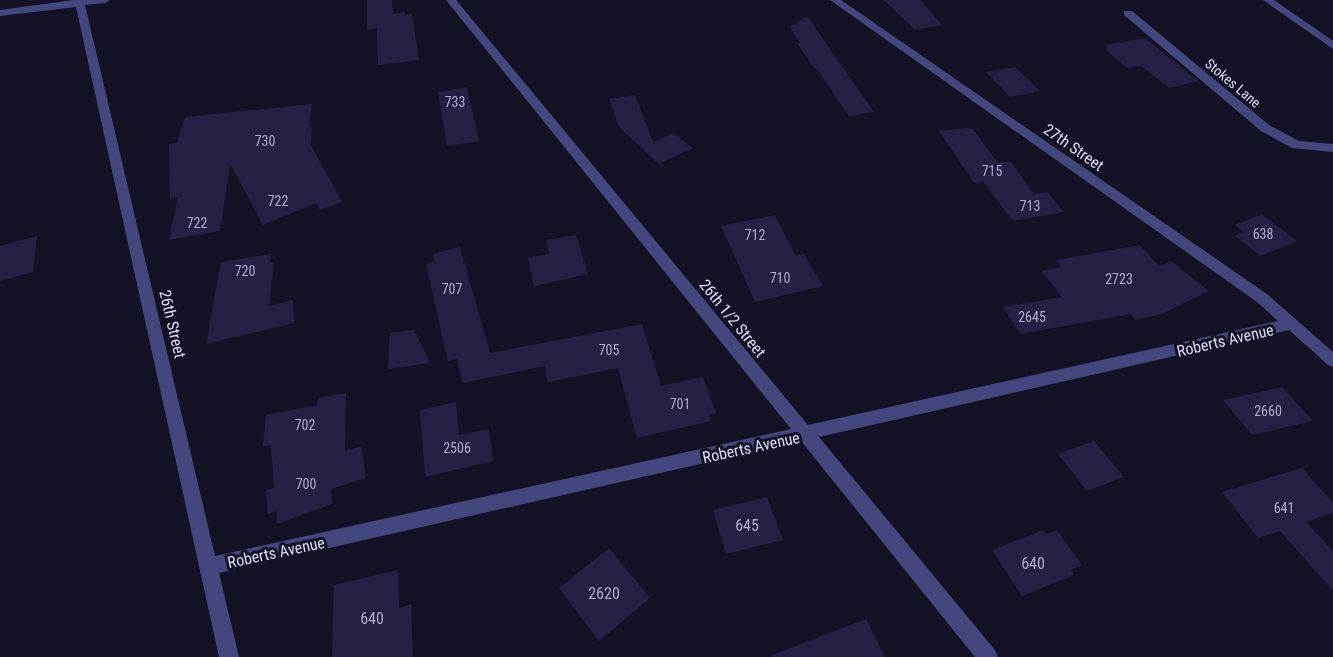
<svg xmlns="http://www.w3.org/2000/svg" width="1333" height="657" viewBox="0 0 1333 657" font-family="'Roboto Condensed',sans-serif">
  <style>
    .building { fill: #252144 }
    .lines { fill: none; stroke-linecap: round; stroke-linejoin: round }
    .minor { fill: #44477e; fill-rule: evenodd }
    .labels { text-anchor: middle; stroke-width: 6; stroke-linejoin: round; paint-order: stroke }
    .far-street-label { font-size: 14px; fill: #dddcfa; stroke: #141325 }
    .number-label { font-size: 14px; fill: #afadcc }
    .street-label { font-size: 16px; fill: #dddcfa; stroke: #141325 }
    .near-number-label { font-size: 16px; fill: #afadcc }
  </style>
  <rect width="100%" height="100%" fill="#141325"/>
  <!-- building -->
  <g class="building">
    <polygon points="367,0 392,0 393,14 405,12 405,15 412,14 419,60 378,65 377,28 367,30"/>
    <polygon points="884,0 920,0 942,25 915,30"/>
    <polygon points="807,16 823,39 874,112 849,116 817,69 815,69 797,43 800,43 790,27"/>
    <polygon points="1145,38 1198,81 1169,88 1141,66 1127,68 1105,49 1108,48 1105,45"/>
    <polygon points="1015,67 1040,91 1010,97 986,72"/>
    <polygon points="467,87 479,141 447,146 438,92"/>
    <polygon points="635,95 653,142 673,133 693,148 661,163 663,168 619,127 609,99"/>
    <polygon points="312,104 309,127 312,126 311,145 342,202 320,210 316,203 263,225 230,164 220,231 169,240 178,197 170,199 169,144 177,143 185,117"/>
    <polygon points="967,128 973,129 997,162 1011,162 1034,194 1047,192 1064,212 1013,221 983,182 974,183 939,131"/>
    <polygon points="1262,214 1297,241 1260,256 1235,236 1243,232 1235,225"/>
    <polygon points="775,215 796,256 804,254 823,286 755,302 721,226"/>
    <polygon points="576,235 588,274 534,286 528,258 549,254 546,240"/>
    <polygon points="37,236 33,272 0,281 0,246"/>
    <polygon points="1140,245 1159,266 1171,261 1209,291 1162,314 1135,320 1131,314 1020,334 1003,307 1062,297 1042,271 1061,267 1056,260"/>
    <polygon points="460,247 490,353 642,324 661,386 703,377 716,413 709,415 711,421 637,438 618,368 548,382 545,366 463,383 457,359 448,361 426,264 435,261 433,254"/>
    <polygon points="271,254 270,263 274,262 269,306 293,300 294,323 206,344 221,262"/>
    <polygon points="414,330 430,363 388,369 390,333"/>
    <polygon points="1282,387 1313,421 1252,435 1223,400"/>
    <polygon points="346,393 345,451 361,446 366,478 331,489 332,504 277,524 277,510 268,514 266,490 274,488 271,445 263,446 266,415 317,405 318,398"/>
    <polygon points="456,402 459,435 489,429 493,461 425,477 420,410"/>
    <polygon points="1094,441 1124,477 1087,491 1058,454"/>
    <polygon points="1302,468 1333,503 1333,513 1306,522 1333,551 1333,591 1280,531 1258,538 1222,492"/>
    <polygon points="767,497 783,540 726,554 713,510"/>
    <polygon points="1043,530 1046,534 1057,530 1082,565 1071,570 1074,575 1022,596 992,550"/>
    <polygon points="609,548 650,598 599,641 559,588"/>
    <polygon points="398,570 399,608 411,604 413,657 332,657 334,585"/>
    <polygon points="866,619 885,657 772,657 772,655"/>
  </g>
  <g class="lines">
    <!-- minor -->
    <g class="minor">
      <polygon points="74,0 110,0 105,3 85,5 215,556 791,429 446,0 456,0 808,425 1278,321 1257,302 830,0 841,0 1267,294 1333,352 1333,367 1328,365 1289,330 819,437 995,650 998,657 975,657 801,441 219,573 239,657 219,657 76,7 0,16 0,10"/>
      <polygon points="1263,0 1274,0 1333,41 1333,49"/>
      <polygon points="1124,11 1132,11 1269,125 1299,141 1333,144 1333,152 1292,148 1261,131 1124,15"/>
    </g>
  </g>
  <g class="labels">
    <!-- far-street labels -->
    <g class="far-street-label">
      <text transform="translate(1233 83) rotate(40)" y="5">Stokes Lane</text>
    </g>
    <!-- number labels -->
    <g class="number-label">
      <text x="455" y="107">733</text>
      <text x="265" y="146">730</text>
      <text x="992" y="176">715</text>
      <text x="278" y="206">722</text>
      <text x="1030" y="211">713</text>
      <text x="197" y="228">722</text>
      <text x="1263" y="239">638</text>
      <text x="755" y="240">712</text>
      <text x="245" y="276">720</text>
      <text x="780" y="283">710</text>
      <text x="1119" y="284">2723</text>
      <text x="452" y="294">707</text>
      <text x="1032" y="322">2645</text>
      <text x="609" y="355">705</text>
      <text x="680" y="409">701</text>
      <text x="1268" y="416">2660</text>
      <text x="305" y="430">702</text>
      <text x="457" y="453">2506</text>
      <text x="306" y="489">700</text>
      <text x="1284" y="513">641</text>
    </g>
    <!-- street labels -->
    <g class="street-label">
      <text transform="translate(1074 147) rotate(35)" y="6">27th Street</text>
      <text transform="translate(733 318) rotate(51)" y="6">26th 1/2 Street</text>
      <text transform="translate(173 324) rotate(77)" y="6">26th Street</text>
      <text transform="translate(1225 340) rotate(-13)" y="6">Roberts Avenue</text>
      <text transform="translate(751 447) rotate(-12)" y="6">Roberts Avenue</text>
      <text transform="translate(276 552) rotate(-12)" y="6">Roberts Avenue</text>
    </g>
    <!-- near-number labels -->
    <g class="near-number-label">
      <text x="747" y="531">645</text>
      <text x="1033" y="569">640</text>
      <text x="604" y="599">2620</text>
      <text x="372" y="624">640</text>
    </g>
  </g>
</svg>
